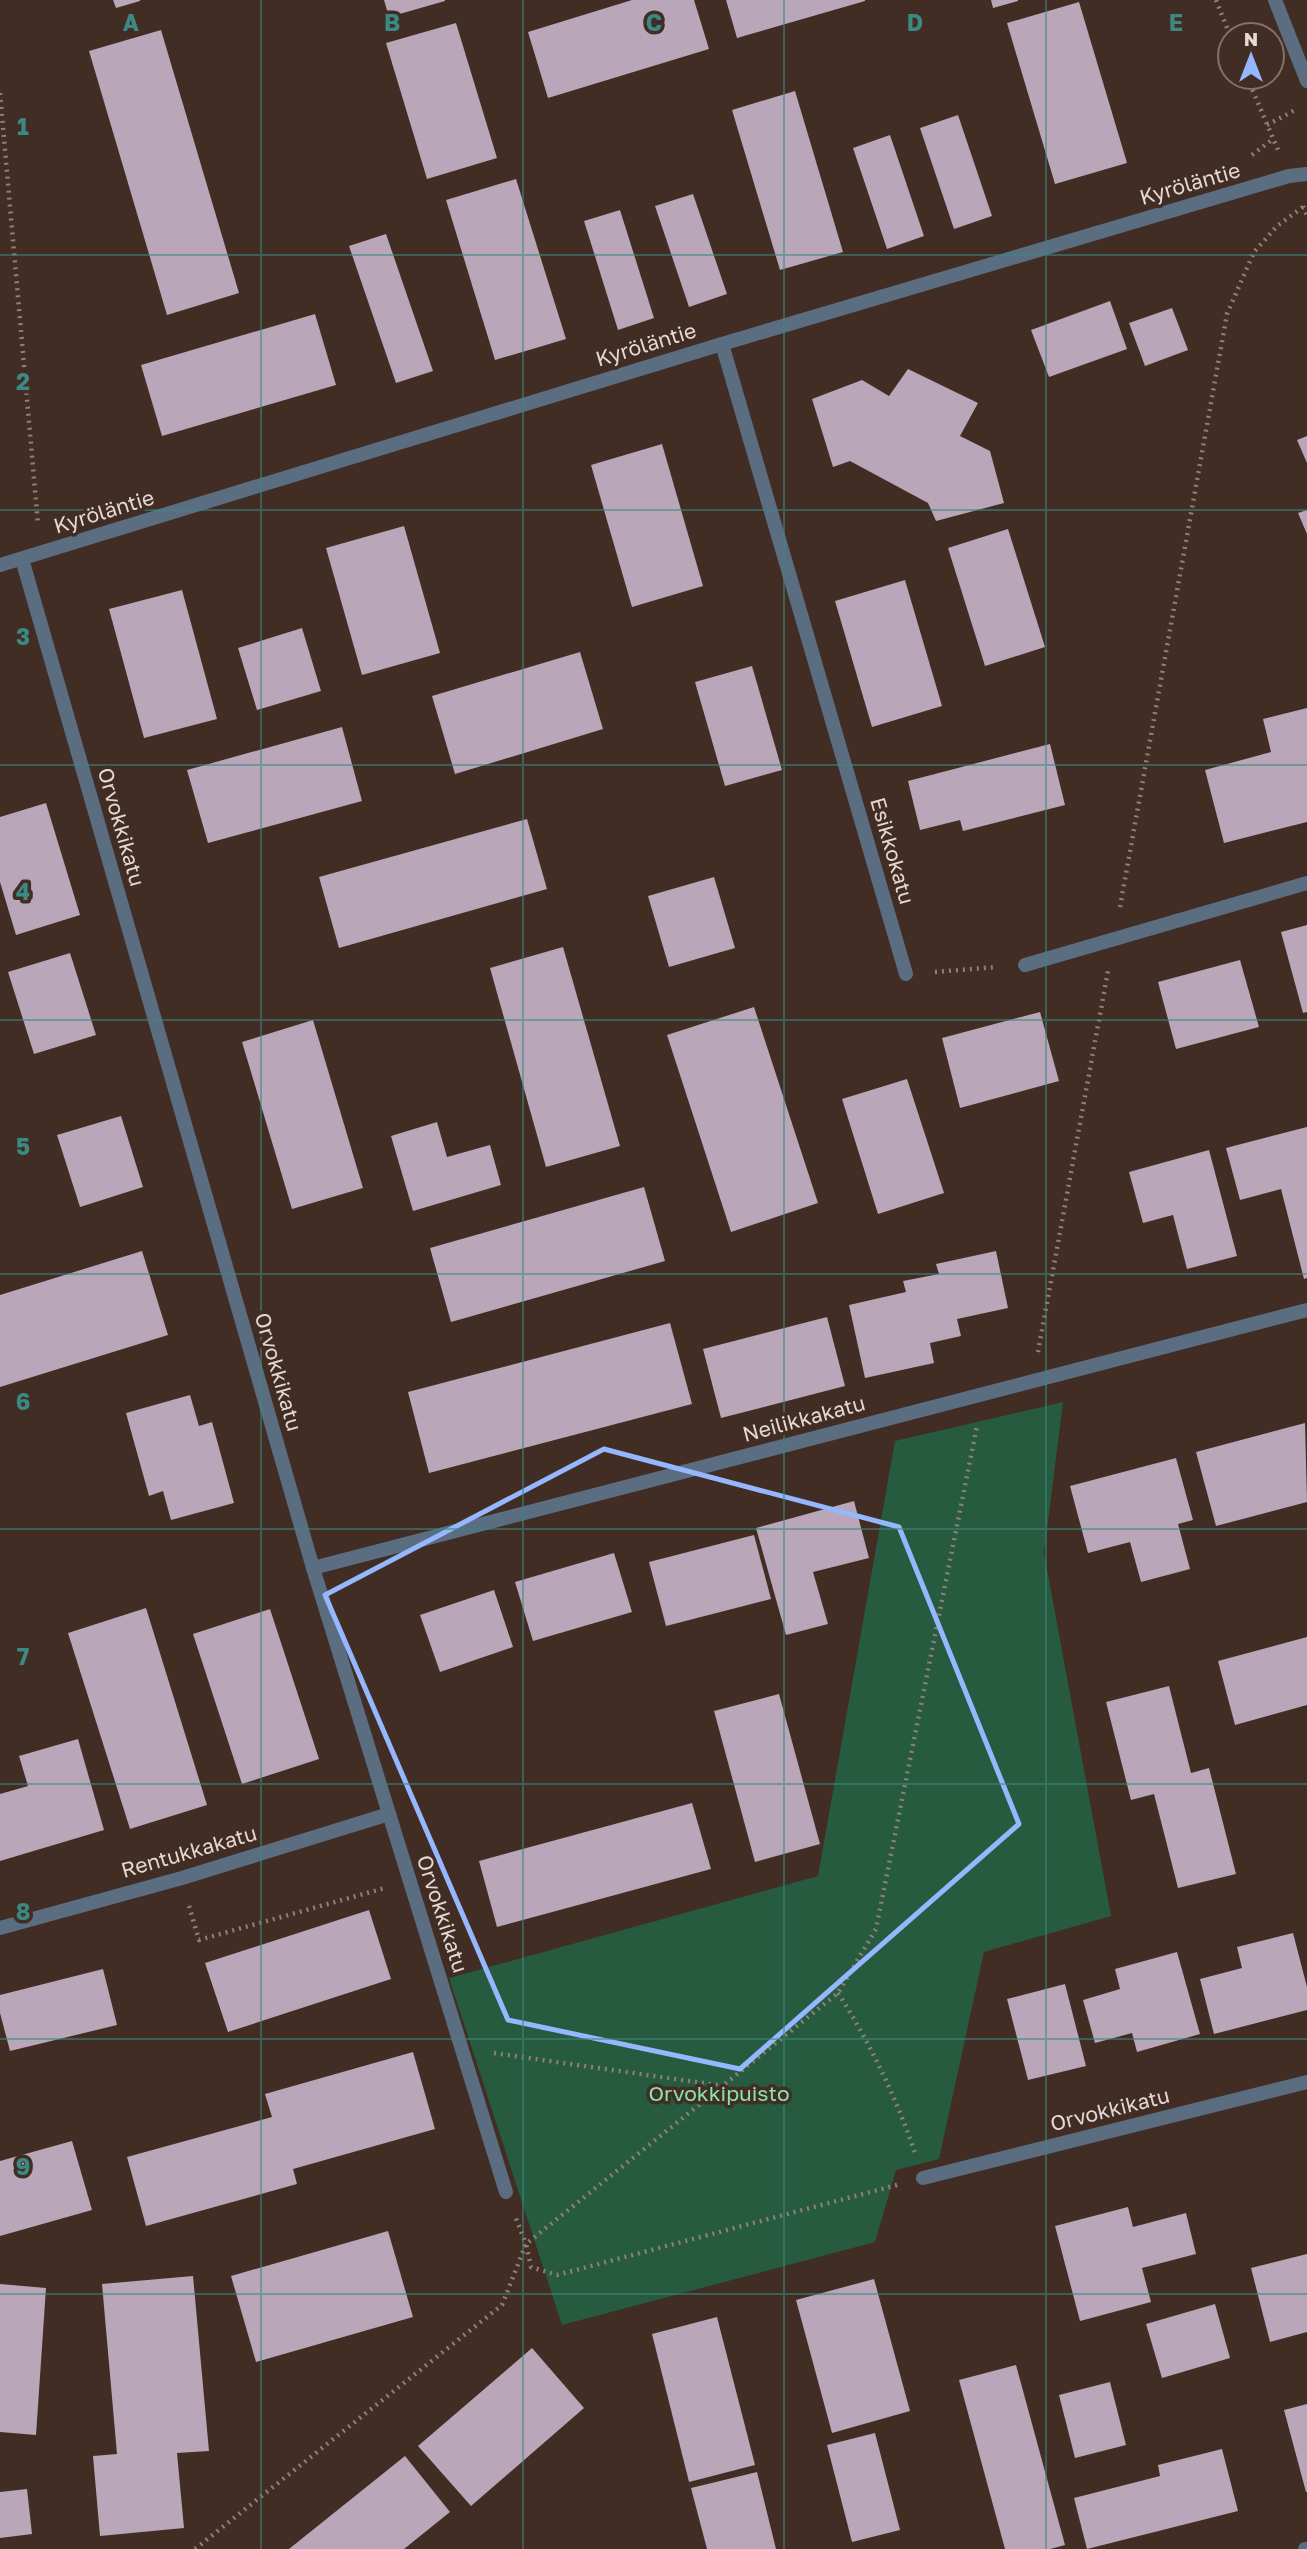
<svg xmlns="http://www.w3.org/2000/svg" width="1307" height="2549" viewBox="0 0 1307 2549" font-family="'Golos Text',sans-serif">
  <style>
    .green { fill: #265b3f }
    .building { fill: #b9a6b8 }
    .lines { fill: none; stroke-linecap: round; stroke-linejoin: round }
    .path { stroke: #907f78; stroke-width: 4.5; stroke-dasharray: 2 5; stroke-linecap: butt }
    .minor { stroke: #5b6d80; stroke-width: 14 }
    .tertiary { stroke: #5b6d80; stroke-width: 14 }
    .marked { fill: none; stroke: #95b7fd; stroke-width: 5; stroke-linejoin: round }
    .grid { fill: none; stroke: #3a8982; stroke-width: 2; stroke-opacity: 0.55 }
    .labels { text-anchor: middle; stroke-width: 7; stroke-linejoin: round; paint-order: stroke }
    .street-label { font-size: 21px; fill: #e5d7d2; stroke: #412d24 }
    .park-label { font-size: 21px; fill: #89e3b0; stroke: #412d24 }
    .grid-label { font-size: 23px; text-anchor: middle; font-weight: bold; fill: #3a8982; stroke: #412d24; stroke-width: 7; stroke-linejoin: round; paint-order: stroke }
  </style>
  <rect width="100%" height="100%" fill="#412d24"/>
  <!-- green -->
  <polygon class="green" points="1063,1402 1044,1553 1111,1916 984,1952 939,2159 896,2170 875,2242 562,2325 449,1978 818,1876 895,1441"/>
  <!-- building -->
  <g class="building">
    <polygon points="113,0 140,0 140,1 116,8"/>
    <polygon points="384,0 445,0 445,1 389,17"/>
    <polygon points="632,0 694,0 709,49 548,98 528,32"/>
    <polygon points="726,0 865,0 865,1 737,38"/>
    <polygon points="991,0 1018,0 1018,1 993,8"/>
    <polygon points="1079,2 1127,163 1055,184 1007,23"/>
    <polygon points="456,23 497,158 427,179 386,43"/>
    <polygon points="161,30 239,293 167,315 89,51"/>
    <polygon points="795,91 843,252 780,270 732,110"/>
    <polygon points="958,115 992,216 954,229 920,128"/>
    <polygon points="890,135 924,236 887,249 853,148"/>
    <polygon points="516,179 566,339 495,360 446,200"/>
    <polygon points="693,194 727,294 689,307 655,206"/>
    <polygon points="620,210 654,318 618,330 584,221"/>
    <polygon points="386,234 433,371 396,383 349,246"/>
    <polygon points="1110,301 1127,349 1049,377 1031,330"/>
    <polygon points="1172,308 1188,350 1145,366 1129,323"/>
    <polygon points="315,314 336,385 162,436 141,365"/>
    <polygon points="908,369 978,403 960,436 990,451 1004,503 936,521 928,503 850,461 833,467 812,399 862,380 889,396"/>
    <polygon points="1307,436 1307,463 1297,440"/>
    <polygon points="662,444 703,586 632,607 591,465"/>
    <polygon points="1307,510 1307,534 1298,513"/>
    <polygon points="404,526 440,653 362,675 326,548"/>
    <polygon points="1008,529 1045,647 985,666 948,548"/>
    <polygon points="905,580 942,706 872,727 835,601"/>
    <polygon points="182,590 217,719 144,738 109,609"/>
    <polygon points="302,628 321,691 257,710 238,648"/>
    <polygon points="580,652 603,729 455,774 432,696"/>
    <polygon points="752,666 782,770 725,786 695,682"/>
    <polygon points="1307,708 1307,822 1224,843 1205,770 1271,752 1263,719"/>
    <polygon points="342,727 362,801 208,843 187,770"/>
    <polygon points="1050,744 1065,805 963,831 960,820 920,830 908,781"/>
    <polygon points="46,803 80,915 16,935 0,882 0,817"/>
    <polygon points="527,819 547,889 339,948 319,877"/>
    <polygon points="714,877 735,948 669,967 648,896"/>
    <polygon points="1307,925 1307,1012 1303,1013 1281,932"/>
    <polygon points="563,947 620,1146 546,1167 490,968"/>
    <polygon points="70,953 96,1035 34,1054 8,972"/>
    <polygon points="1240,960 1259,1027 1176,1049 1158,982"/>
    <polygon points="754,1007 818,1203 731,1232 667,1035"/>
    <polygon points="1040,1012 1059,1081 960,1108 942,1038"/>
    <polygon points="313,1020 363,1188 292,1209 242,1042"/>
    <polygon points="907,1079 944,1193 878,1214 842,1099"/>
    <polygon points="121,1116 143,1187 80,1207 57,1135"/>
    <polygon points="437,1122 447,1157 490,1145 501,1185 413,1211 391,1136"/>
    <polygon points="1307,1127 1307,1278 1304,1279 1281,1189 1240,1200 1226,1148"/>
    <polygon points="1209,1150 1237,1256 1187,1269 1173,1215 1143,1223 1129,1172"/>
    <polygon points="644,1187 665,1261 451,1322 430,1248"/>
    <polygon points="142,1251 168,1335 0,1387 0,1295"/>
    <polygon points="996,1251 1008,1308 957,1319 961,1336 930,1343 934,1363 865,1378 849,1305 906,1292 903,1281 939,1274 936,1264"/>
    <polygon points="827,1317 845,1386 721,1418 703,1349"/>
    <polygon points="670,1323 692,1404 429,1473 408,1392"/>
    <polygon points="190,1395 199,1426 212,1422 234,1503 171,1520 163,1491 149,1496 126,1413"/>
    <polygon points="1305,1423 1307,1502 1216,1526 1196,1452"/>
    <polygon points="1176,1458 1193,1520 1178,1524 1190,1569 1141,1582 1130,1542 1088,1553 1070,1486"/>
    <polygon points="854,1501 869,1558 813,1572 828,1624 786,1635 756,1528"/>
    <polygon points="754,1535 771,1599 666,1626 649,1562"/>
    <polygon points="614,1553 632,1612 533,1641 515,1582"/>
    <polygon points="494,1590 513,1647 440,1672 420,1615"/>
    <polygon points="146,1608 207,1805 130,1829 68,1633"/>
    <polygon points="270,1609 319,1759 242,1784 193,1634"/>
    <polygon points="1307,1637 1307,1705 1235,1725 1218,1661"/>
    <polygon points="1169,1686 1191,1773 1209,1768 1236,1874 1178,1888 1154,1794 1131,1800 1106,1702"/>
    <polygon points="779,1694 820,1844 755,1862 714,1711"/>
    <polygon points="78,1739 104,1830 0,1861 0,1794 28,1786 19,1756"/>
    <polygon points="692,1803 711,1869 497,1927 479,1861"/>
    <polygon points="369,1910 391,1979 228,2032 205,1963"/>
    <polygon points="1293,1933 1307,1987 1307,2010 1214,2034 1200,1979 1242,1968 1237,1947"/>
    <polygon points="1177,1952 1200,2034 1137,2052 1132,2033 1095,2043 1083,2000 1120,1989 1115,1969"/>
    <polygon points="103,1969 117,2025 10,2051 0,2013 0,1995"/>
    <polygon points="1065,1984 1086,2066 1028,2080 1007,1999"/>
    <polygon points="413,2052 435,2129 293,2169 297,2184 146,2226 127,2157 272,2117 265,2094"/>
    <polygon points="72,2141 92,2210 0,2236 0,2161"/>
    <polygon points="1128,2207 1133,2227 1186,2213 1196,2254 1142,2268 1151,2302 1080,2321 1055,2226"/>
    <polygon points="388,2231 413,2317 256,2362 231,2276"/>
    <polygon points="1307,2254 1307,2332 1270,2342 1251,2268"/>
    <polygon points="193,2276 209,2451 177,2453 184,2528 100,2536 93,2456 117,2454 102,2284"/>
    <polygon points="874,2279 910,2411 832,2433 796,2300"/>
    <polygon points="0,2284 46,2288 36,2435 0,2432"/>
    <polygon points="1215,2304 1230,2358 1162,2378 1146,2324"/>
    <polygon points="717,2317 755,2465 689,2482 652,2334"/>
    <polygon points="532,2348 584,2408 471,2506 418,2446"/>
    <polygon points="1016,2365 1065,2545 1050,2549 1005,2549 959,2380"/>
    <polygon points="1110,2382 1126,2445 1075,2458 1059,2395"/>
    <polygon points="1307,2404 1307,2492 1306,2492 1284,2410"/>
    <polygon points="875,2433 900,2530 852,2542 827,2445"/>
    <polygon points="1222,2449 1238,2511 1087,2549 1074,2498 1160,2476 1158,2465"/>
    <polygon points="405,2456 450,2512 404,2549 289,2549"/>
    <polygon points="757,2472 776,2549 707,2549 691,2488"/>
    <polygon points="27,2489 32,2534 0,2538 0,2492"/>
  </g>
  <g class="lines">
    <!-- path -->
    <g class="path">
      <polyline points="1216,0 1230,35"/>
      <polyline points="1247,77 1278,150"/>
      <polyline points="0,93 38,524"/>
      <polyline points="1267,125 1297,109"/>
      <polyline points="1252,155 1273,139"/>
      <polyline points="1303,206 1307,216"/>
      <polyline points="1120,907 1227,314 1254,252 1277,226 1303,207"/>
      <polyline points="935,972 996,967"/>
      <polyline points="1038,1352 1108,971"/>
      <polyline points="189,1906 199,1940 385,1888"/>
      <path d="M 838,1993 C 870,2043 896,2097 915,2153"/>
      <polyline points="494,2053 724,2086"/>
      <polyline points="897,2185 557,2275 531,2267 526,2244 838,1993 876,1929 977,1426"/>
      <polyline points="195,2549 502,2305 526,2244 515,2216"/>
    </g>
    <!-- minor -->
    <g class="minor">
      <polyline points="722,344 906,974"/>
      <polyline points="22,559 313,1568 506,2192"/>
      <polyline points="0,565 722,344 1289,176 1307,174"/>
      <polyline points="1025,965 1307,883"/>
      <polyline points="313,1568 1307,1310"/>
      <polyline points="0,1928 182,1878 389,1814"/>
      <polyline points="923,2178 1307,2082"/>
      <polyline points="1305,2549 1307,2549"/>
    </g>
    <!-- tertiary -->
    <polyline class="tertiary" points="1275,0 1307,81"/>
  </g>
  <!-- marked area -->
  <path class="marked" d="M 604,1449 L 899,1527 L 1019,1824 L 740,2069 L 508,2020 L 325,1595 Z"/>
  <!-- grid -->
  <path class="grid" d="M 261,0 L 261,2549M 523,0 L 523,2549M 784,0 L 784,2549M 1046,0 L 1046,2549M 0,255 L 1307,255M 0,510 L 1307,510M 0,765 L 1307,765M 0,1020 L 1307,1020M 0,1274 L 1307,1274M 0,1529 L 1307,1529M 0,1784 L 1307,1784M 0,2039 L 1307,2039M 0,2294 L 1307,2294"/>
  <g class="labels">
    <!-- street labels -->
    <g class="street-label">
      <text transform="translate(1190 184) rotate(-16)" y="7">Kyröläntie</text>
      <text transform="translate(646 345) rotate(-17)" y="7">Kyröläntie</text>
      <text transform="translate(104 512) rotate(-17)" y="7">Kyröläntie</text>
      <text transform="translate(121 827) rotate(74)" y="7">Orvokkikatu</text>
      <text transform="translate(892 851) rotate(74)" y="7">Esikkokatu</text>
      <text transform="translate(278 1372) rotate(74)" y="7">Orvokkikatu</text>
      <text transform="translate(804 1419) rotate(-15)" y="7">Neilikkakatu</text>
      <text transform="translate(189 1852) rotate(-16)" y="7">Rentukkakatu</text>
      <text transform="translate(442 1914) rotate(72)" y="7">Orvokkikatu</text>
      <text transform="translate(1110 2110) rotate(-14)" y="7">Orvokkikatu</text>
    </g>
    <!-- park labels -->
    <g class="park-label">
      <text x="719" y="2101">Orvokkipuisto</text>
    </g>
  </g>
  <g class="grid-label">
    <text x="131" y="31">A</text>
    <text x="392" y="31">B</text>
    <text x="654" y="31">C</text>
    <text x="915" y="31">D</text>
    <text x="1176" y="31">E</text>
    <text x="23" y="135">1</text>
    <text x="23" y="390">2</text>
    <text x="23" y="645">3</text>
    <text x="23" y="900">4</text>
    <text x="23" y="1155">5</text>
    <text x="23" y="1410">6</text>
    <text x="23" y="1665">7</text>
    <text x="23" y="1920">8</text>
    <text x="23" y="2175">9</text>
  </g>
  <!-- north arrow -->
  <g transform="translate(1251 56)"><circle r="33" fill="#412d24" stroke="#83716a" stroke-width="2"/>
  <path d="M0-5L12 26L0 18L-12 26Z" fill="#95b7fd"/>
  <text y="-10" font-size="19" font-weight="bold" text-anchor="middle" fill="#e5d7d2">N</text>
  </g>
</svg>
